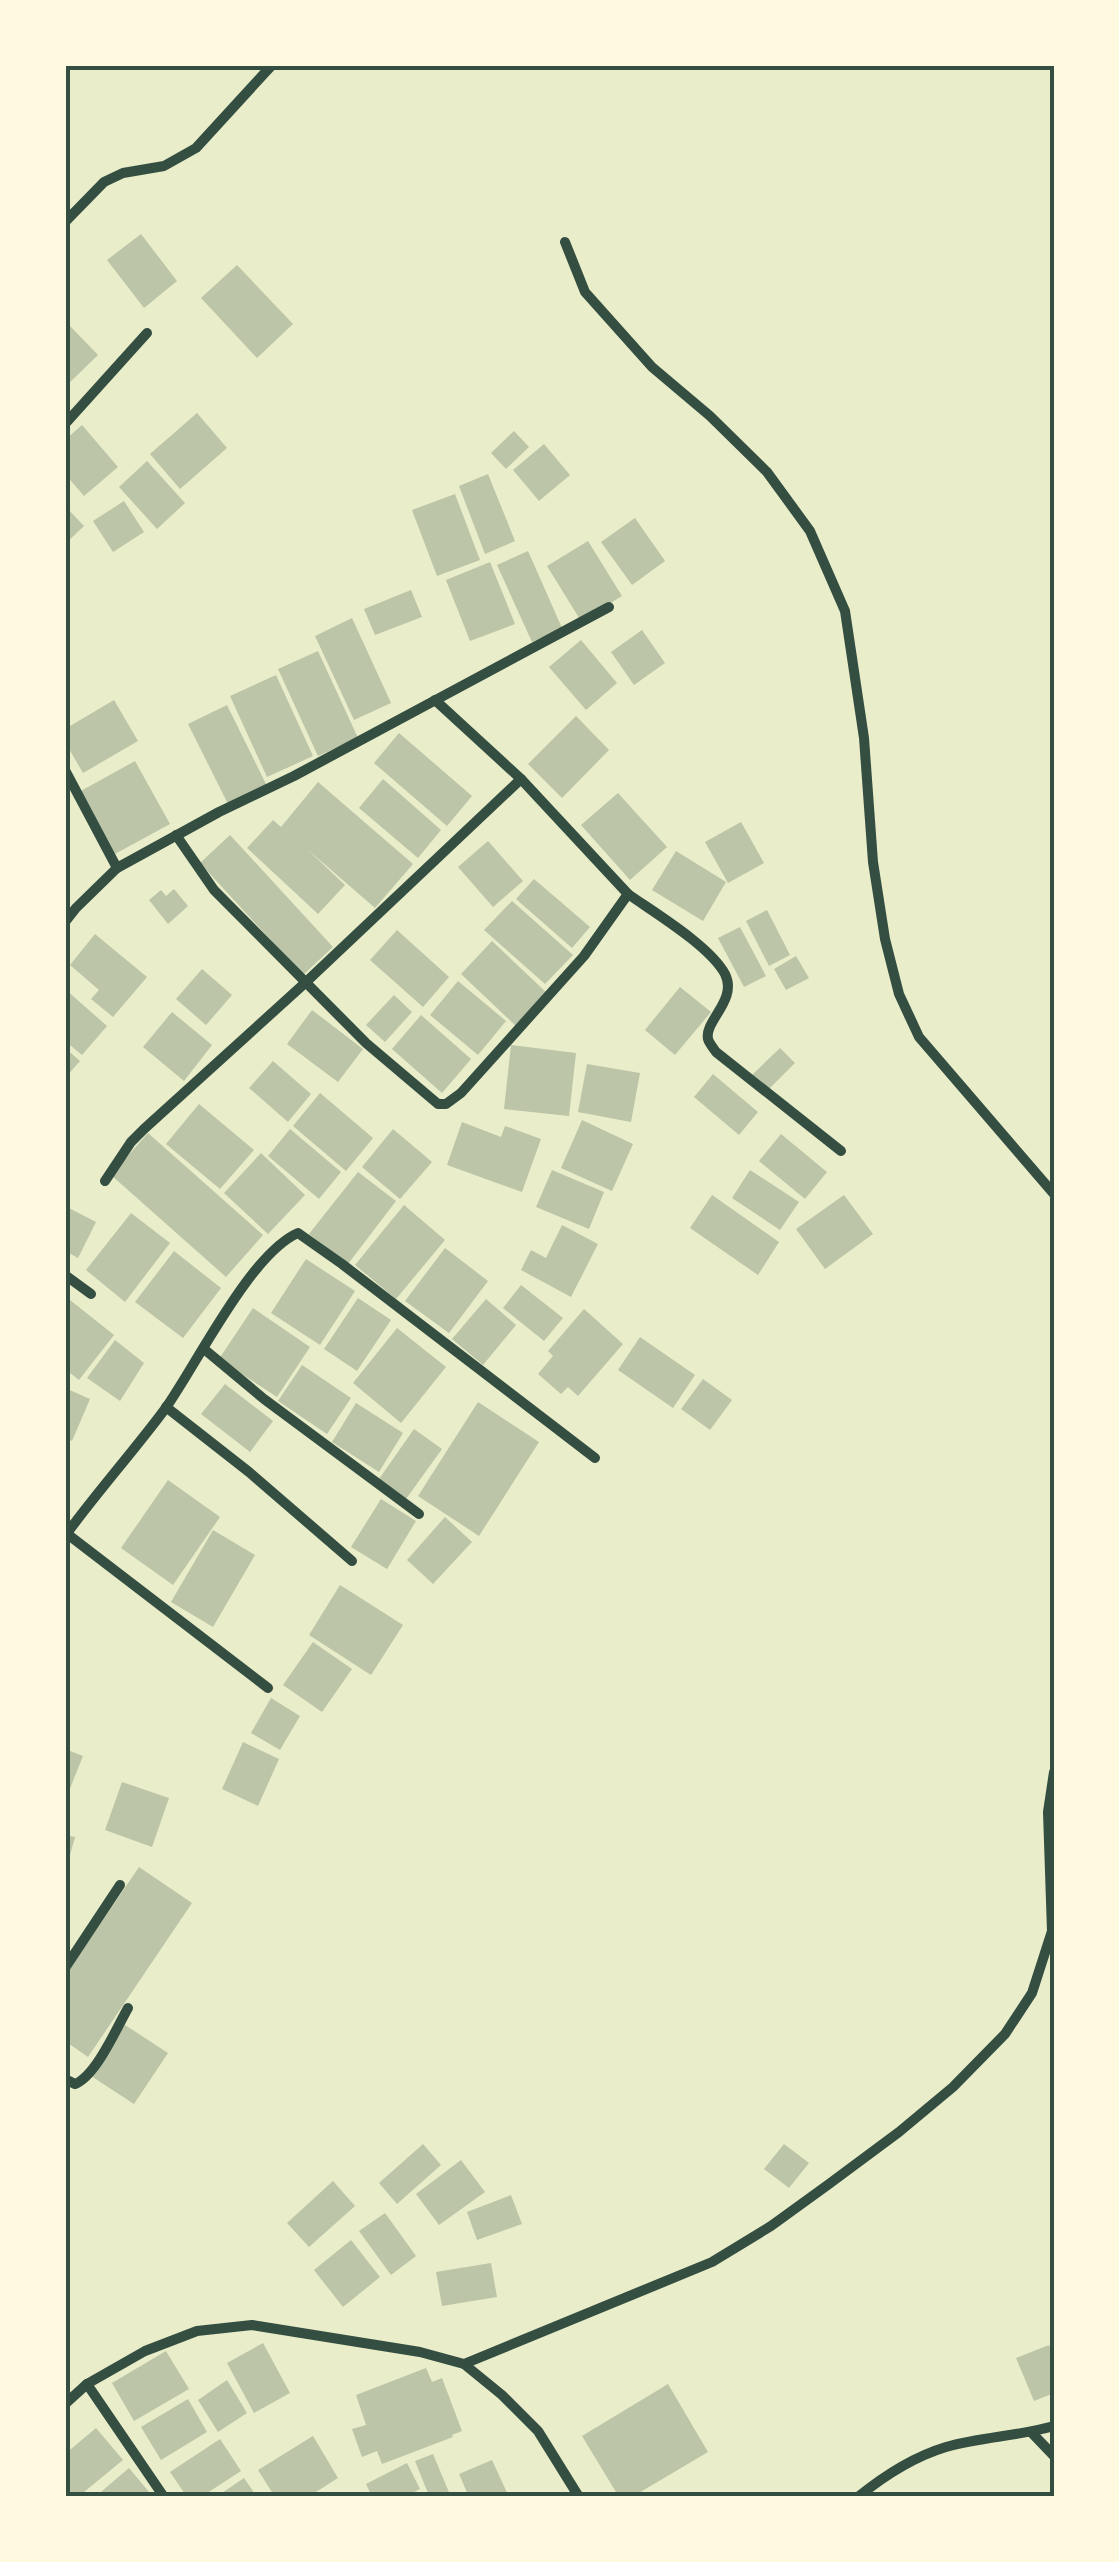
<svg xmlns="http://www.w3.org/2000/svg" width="1119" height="2562" viewBox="0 0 1119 2562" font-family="'PT Sans',sans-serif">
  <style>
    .building { fill: #bcc5a7 }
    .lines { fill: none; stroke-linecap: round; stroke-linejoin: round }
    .minor { stroke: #344e41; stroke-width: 10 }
    .neatline { fill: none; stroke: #344e41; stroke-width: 4 }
  </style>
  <rect width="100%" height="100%" fill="#e9edc9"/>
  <!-- building -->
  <g class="building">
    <polygon points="141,234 177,281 144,308 107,260"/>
    <polygon points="237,265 293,324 257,358 201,298"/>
    <polygon points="69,325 98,355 65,387 65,329"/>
    <polygon points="197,413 227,448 180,489 150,454"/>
    <polygon points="82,425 118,467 84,496 65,474 65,440"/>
    <polygon points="514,431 529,447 506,469 491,453"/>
    <polygon points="544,444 570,475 539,501 513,470"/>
    <polygon points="147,461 185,503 157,529 119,487"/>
    <polygon points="488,474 515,541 485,554 459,486"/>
    <polygon points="455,494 480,560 437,576 412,510"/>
    <polygon points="124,501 144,532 113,552 93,521"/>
    <polygon points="65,506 84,526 65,544"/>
    <polygon points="635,518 665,561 632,585 601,542"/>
    <polygon points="588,541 622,596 581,621 547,566"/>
    <polygon points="528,551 562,628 532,642 497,565"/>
    <polygon points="490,562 515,624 470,641 446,580"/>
    <polygon points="411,590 422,617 375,635 364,609"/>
    <polygon points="352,618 391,703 354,720 315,636"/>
    <polygon points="642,630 665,663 634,685 611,652"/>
    <polygon points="581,640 617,683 586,710 549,667"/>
    <polygon points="318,651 358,738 318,756 278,669"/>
    <polygon points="276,675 313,756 267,777 230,696"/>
    <polygon points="114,700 138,741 83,773 65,742 65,729"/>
    <polygon points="227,705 267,786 229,806 188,724"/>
    <polygon points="576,716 609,750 562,798 528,764"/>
    <polygon points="399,733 472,796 447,826 374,763"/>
    <polygon points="135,761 170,824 113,855 79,792"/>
    <polygon points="383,779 441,830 418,858 359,808"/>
    <polygon points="318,782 413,864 375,908 307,849 345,885 318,914 247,848 273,820 281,827"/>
    <polygon points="618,793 667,847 630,880 581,825"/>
    <polygon points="741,822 764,863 728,883 705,842"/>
    <polygon points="230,835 333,947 303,975 200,863"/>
    <polygon points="488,841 523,881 493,907 458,867"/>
    <polygon points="676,851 726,882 703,921 652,890"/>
    <polygon points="534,879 590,927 572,948 516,899"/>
    <polygon points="174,889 188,906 168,924 149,900 161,890 166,896"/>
    <polygon points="512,901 573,955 545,984 484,930"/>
    <polygon points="767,910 790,955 769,966 746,921"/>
    <polygon points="740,927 766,976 744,987 718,938"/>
    <polygon points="397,930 449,977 423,1007 370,960"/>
    <polygon points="95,934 147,977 113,1017 91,999 99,990 70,965"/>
    <polygon points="492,941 548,994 517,1027 461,974"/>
    <polygon points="796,956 809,978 786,990 774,969"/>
    <polygon points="202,969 232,995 206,1025 176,999"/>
    <polygon points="458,981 506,1021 478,1055 430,1015"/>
    <polygon points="680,987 711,1012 675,1055 645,1030"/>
    <polygon points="65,989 107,1026 82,1055 65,1041"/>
    <polygon points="394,995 412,1012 385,1042 366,1025"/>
    <polygon points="312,1010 363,1049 338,1082 287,1044"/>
    <polygon points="172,1012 212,1045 184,1081 143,1047"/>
    <polygon points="421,1015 471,1059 442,1093 392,1049"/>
    <polygon points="511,1045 576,1053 569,1116 504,1109"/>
    <polygon points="65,1048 80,1061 65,1078"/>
    <polygon points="780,1048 795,1063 768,1090 752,1075"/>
    <polygon points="273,1061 311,1094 288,1122 249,1088"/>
    <polygon points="587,1064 640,1073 631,1122 578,1112"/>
    <polygon points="713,1074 758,1112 739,1135 694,1097"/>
    <polygon points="320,1093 373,1138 346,1171 293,1126"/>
    <polygon points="199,1104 254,1150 220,1189 166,1144"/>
    <polygon points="582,1120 633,1144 612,1191 561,1168"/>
    <polygon points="462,1122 501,1137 505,1126 541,1139 522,1192 447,1165"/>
    <polygon points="290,1129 341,1172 319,1199 268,1156"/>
    <polygon points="393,1129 432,1162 400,1199 362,1167"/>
    <polygon points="148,1133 263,1235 226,1277 111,1175"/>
    <polygon points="781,1134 827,1172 805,1199 759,1161"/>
    <polygon points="261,1153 305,1195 268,1234 224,1193"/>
    <polygon points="552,1170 604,1192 589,1229 536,1207"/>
    <polygon points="750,1170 799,1202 780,1230 732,1198"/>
    <polygon points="358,1172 396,1201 348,1264 309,1234"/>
    <polygon points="712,1195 779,1242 758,1275 690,1228"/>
    <polygon points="844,1195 873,1234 825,1269 796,1229"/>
    <polygon points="404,1205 445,1240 396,1299 355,1265"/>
    <polygon points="65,1206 96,1222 78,1258 65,1251"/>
    <polygon points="131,1213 170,1243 125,1302 86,1270"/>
    <polygon points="562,1225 598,1244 571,1297 521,1270 531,1250 546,1258"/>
    <polygon points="445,1248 488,1281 449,1333 405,1301"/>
    <polygon points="174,1251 221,1288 183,1338 135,1302"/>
    <polygon points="306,1259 355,1291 320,1345 271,1313"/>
    <polygon points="521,1285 563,1318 544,1341 503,1308"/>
    <polygon points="358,1298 391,1320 357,1371 324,1349"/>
    <polygon points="486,1299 516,1325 483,1365 452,1339"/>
    <polygon points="70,1300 114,1335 79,1380 65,1369 65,1307"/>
    <polygon points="253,1308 310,1347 277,1397 219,1359"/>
    <polygon points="584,1309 623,1344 578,1396 568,1387 561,1394 538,1374 553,1356 548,1351"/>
    <polygon points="397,1328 446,1367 401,1423 353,1383"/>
    <polygon points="640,1337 695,1375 673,1408 618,1370"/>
    <polygon points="115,1340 144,1363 120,1401 87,1378"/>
    <polygon points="302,1365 351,1398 327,1434 278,1401"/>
    <polygon points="703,1379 732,1400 710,1430 681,1409"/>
    <polygon points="225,1384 273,1421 250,1452 201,1414"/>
    <polygon points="65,1388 90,1399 72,1441 65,1438"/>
    <polygon points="478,1402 539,1442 479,1536 418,1496"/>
    <polygon points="356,1403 403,1433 379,1472 332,1442"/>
    <polygon points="414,1429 442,1449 406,1499 379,1479"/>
    <polygon points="168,1480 220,1517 173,1585 121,1548"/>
    <polygon points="381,1499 416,1521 387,1569 351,1547"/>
    <polygon points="445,1517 472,1542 433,1584 407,1560"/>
    <polygon points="213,1530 255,1555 213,1627 171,1602"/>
    <polygon points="340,1585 403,1625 371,1675 309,1635"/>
    <polygon points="313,1642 352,1669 322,1712 283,1685"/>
    <polygon points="271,1698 300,1716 280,1750 251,1733"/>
    <polygon points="243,1742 279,1759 258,1806 222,1789"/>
    <polygon points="65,1749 83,1756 65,1801"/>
    <polygon points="122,1782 169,1798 152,1847 105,1830"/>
    <polygon points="65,1835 75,1837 66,1869 65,1869"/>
    <polygon points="139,1867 192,1903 88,2057 65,2041 65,1976"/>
    <polygon points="125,2025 168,2053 134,2104 91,2076"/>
    <polygon points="423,2144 441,2165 397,2204 379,2183"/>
    <polygon points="784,2144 809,2163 789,2188 764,2169"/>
    <polygon points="461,2160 485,2192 439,2225 416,2194"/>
    <polygon points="333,2181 355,2206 309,2247 287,2223"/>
    <polygon points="511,2195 522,2224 477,2240 467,2212"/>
    <polygon points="385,2213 416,2256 391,2275 359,2231"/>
    <polygon points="351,2240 380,2277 343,2307 314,2270"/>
    <polygon points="491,2263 497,2297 442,2306 436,2272"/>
    <polygon points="263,2343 290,2393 254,2413 227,2363"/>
    <polygon points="1049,2345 1054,2358 1054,2393 1034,2401 1016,2358"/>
    <polygon points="166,2351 189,2389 134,2421 112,2383"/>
    <polygon points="426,2368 432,2382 442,2378 462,2431 452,2435 453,2437 382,2464 377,2451 362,2457 352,2429 366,2425 356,2395"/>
    <polygon points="227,2380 247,2413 218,2432 198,2400"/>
    <polygon points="668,2384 708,2452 632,2497 619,2497 582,2436"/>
    <polygon points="188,2399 207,2432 161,2460 141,2427"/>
    <polygon points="96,2428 123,2460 78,2497 65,2497 65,2454"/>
    <polygon points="313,2436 338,2478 308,2497 275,2497 258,2470"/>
    <polygon points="220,2439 241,2471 201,2497 187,2497 170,2472"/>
    <polygon points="433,2454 451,2497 418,2497 428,2493 415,2461"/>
    <polygon points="492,2460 509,2497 469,2497 459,2474"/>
    <polygon points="407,2463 420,2489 404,2497 372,2497 366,2484"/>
    <polygon points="129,2468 149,2492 144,2497 95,2497"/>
    <polygon points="244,2478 257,2497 216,2497"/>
  </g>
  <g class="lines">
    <!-- minor -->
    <g class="minor">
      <polyline points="65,222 104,182 123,173 164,166 196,148 272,65"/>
      <polyline points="565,242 585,292 652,367 710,416 767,472 810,531 845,611 864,738 873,862 885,939 899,994 919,1037 1054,1194"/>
      <polyline points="65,424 147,333"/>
      <polyline points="435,700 521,779"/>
      <polyline points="65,770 117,868"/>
      <path d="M 176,835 L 214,890 L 366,1043 L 438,1104 L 446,1104 L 461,1093 L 584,956 L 628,894 C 655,913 710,946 725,974 C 738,1000 704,1021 708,1039 C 709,1043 714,1049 716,1052 L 841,1151"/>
      <polyline points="65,922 76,908 117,868 219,812 294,776 609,607"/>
      <polyline points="105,1181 131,1142 144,1129 305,983 521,779 628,894"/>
      <polyline points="65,1275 91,1294"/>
      <polyline points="204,1349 264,1399 419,1514"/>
      <polyline points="166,1407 249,1472 352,1561"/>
      <polyline points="66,1533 268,1688"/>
      <path d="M 65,1536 C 97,1492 133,1452 165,1409 C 197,1364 250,1254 298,1233 L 342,1264 L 595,1458"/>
      <polyline points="65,1968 120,1885"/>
      <path d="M 65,2079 L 75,2084 C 96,2076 116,2029 128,2008"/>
      <polyline points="464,2364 712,2262 771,2226 829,2184 899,2132 953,2087 1005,2034 1032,1993 1052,1931 1048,1812 1054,1772"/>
      <polyline points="87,2384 164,2497"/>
      <polyline points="65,2404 87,2384 145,2351 197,2331 252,2325 420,2352 464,2364 502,2395 538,2431 579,2497"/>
      <polyline points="1031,2432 1054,2456"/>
      <path d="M 858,2497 C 885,2475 913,2457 946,2447 C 981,2437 1019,2436 1054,2426"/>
    </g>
  </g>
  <!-- border -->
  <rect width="1119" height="2562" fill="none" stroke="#fefae0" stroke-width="135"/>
  <rect x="68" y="68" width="984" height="2426" class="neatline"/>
</svg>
